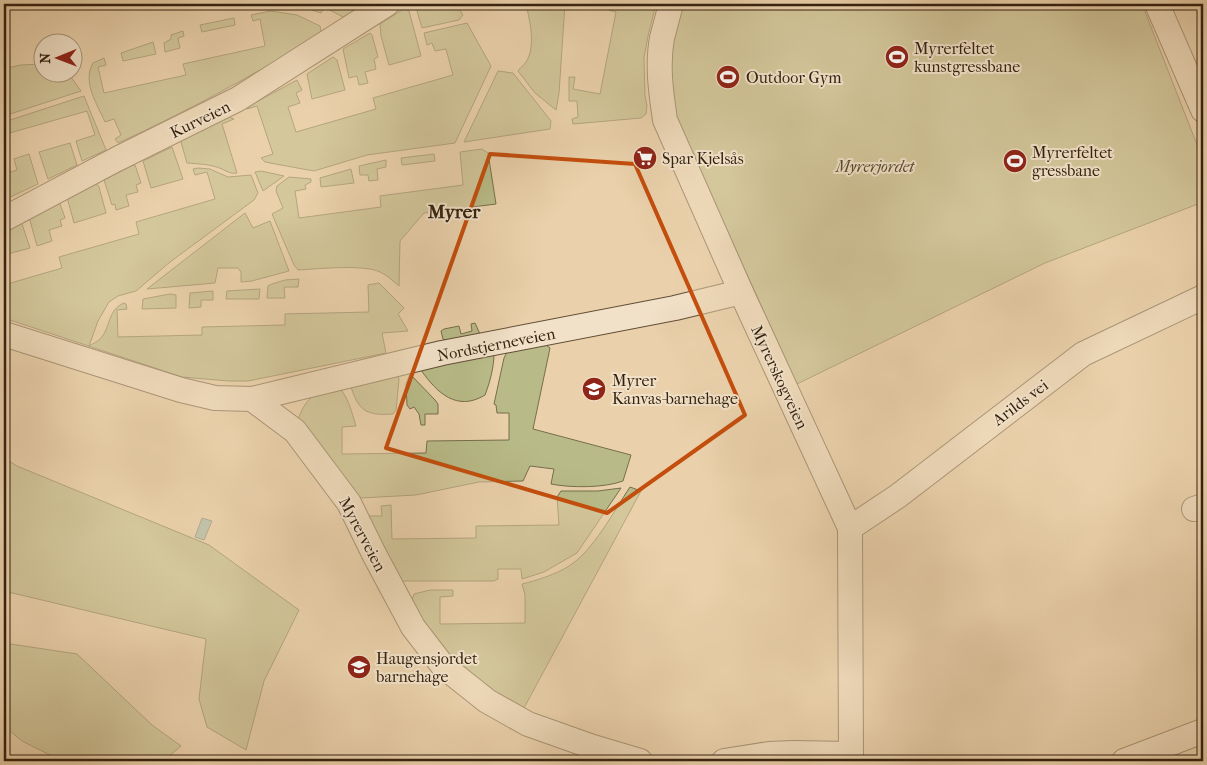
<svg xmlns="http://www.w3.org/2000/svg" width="1207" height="765" viewBox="0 0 1207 765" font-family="'IM FELL French Canon',serif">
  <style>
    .green { fill: #b8bb88; stroke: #766e4c }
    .water { fill: #98b7ab; stroke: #707b6d }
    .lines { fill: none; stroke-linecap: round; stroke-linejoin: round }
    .minor-casing { stroke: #624d37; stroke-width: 26 }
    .minor { stroke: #f1e1c8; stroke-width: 24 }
    .marked { fill: none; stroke: #c44e0d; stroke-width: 4; stroke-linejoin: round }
    .labels { text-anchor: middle; stroke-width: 4; stroke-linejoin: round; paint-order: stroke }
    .poi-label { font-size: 16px; fill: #352110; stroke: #f1e1c8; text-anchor: start }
    .street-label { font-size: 16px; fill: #352110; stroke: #f1e1c8 }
    .park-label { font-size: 16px; font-style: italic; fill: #56482e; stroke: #f1e1c8 }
    .quarter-label { font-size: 19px; font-weight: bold; fill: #352110; stroke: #f1e1c8 }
  </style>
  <rect width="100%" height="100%" fill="#ead1ab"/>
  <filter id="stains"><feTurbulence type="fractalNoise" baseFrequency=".004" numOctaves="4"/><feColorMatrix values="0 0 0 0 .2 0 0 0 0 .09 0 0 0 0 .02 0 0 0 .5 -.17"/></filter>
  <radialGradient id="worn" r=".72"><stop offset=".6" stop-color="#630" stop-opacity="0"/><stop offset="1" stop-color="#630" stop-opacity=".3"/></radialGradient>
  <!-- green -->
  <g class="green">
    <polygon points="293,4 365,4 343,17 324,7 321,13"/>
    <polygon points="415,4 456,4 463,15 459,20 422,28"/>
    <path d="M 526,4 L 565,4 L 559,93 L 556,110 L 535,93 L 518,71 C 520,68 524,65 526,62 C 536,47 530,21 526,4 Z"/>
    <polygon points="606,4 656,4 648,36 644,58 645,96 647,106 646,114 641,118 573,124 572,119 578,117 577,101 569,101 569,77 575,77 573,89 600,94 616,12 605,9"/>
    <polygon points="681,4 1142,4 1203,160 1203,202 1045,263 797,384 675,116 670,61 675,27"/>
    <polygon points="405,8 409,11 421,56 389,65 381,36 380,24"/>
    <path d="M 271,11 L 297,15 L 320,26 L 321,31 L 319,35 C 254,75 188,111 118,143 L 115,139 L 121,135 L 114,119 L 105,122 C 97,104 82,82 93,63 L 104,58 L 106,65 L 98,67 L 104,93 L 186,75 L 183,64 L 265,46 L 260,19 L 253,21 L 251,15 Z"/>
    <polygon points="234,18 235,25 202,32 200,25"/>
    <polygon points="467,23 491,66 455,143 367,155 314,171 270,163 265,162 261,158 273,154 257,106 247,109 249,106 297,80 302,90 296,93 300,103 288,107 296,132 376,109 373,98 453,75 446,49 435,51 432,43 427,45 424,33"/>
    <polygon points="183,31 184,36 178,38 180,48 165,52 164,43 171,39 171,35"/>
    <polygon points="370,33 372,35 378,57 374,59 376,69 365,72 368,83 359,85 357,76 349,78 343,49"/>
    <polygon points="153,42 156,54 123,61 121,53"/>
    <polygon points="333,57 337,60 345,90 312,99 307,74"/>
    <polygon points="42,64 42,72 68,73 81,91 4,116 4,69 20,65"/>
    <polygon points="498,71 513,73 551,121 550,129 464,142"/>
    <polygon points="84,96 106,150 82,161 76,141 95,135 87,111 6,134 9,146 4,147 4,122"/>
    <path d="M 228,117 L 234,119 L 222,124 L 237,173 C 231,174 228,172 222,169 C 210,164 199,164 187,163 L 181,142 L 184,139 Z"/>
    <polygon points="70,143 77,165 48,179 39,152"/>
    <polygon points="172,147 183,179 151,188 143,161"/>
    <path d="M 482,149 L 488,153 L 496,204 L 424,213 L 400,241 L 399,286 C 393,281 387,275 380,272 C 364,264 317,269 298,270 L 294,265 L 272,214 L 283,208 L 276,191 L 277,186 L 289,177 L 311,179 L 311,182 L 305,185 L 306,189 L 295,191 L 299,218 L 381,207 L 380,196 L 463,185 L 460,152 Z"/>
    <polygon points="29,154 38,184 6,199 4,190 4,174 17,170 14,159"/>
    <polygon points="434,154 435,161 402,165 401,158"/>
    <polygon points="386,160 386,167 377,169 378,180 369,181 368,175 360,175 359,166"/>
    <polygon points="135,165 141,183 136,185 138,192 126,195 129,206 116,210 115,204 112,205 104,180 131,166"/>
    <path d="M 198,168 L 210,169 L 228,177 L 251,175 L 258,193 L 254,200 L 170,262 L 136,291 L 118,296 L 109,302 L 98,321 L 89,346 C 92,344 97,342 100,339 C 111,328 107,310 124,303 L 126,304 L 127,309 L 117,310 L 118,337 L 202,335 L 202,327 L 285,325 L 285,314 L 369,312 L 368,285 L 379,283 L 404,308 L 398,314 L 408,331 L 382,333 L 386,353 L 248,381 L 229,381 L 182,377 L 4,318 L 4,285 L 62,268 L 59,257 L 139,234 L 136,222 L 215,199 L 207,172 L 195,175 L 193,169 Z"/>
    <polygon points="351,169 354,183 321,187 320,178"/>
    <polygon points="261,171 284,176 263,191 255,172"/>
    <polygon points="96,183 99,187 106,213 74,223 67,197"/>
    <polygon points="59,201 65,218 60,220 62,226 49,230 52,241 37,246 29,217"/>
    <polygon points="245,213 253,228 270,221 289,271 252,281 241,282 241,272 238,268 218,268 215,283 147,289"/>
    <polygon points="21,221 30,248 4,255 4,229"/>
    <polygon points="299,279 298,287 284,287 285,298 267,298 268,286 272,284 285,280"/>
    <polygon points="260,289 259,299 226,299 227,291"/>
    <polygon points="213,291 213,300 201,300 201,307 189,308 190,293"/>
    <polygon points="170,294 176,295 176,308 142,309 143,299"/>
    <polygon points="475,323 480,334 447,341 443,339 441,331 444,329 459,326 461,334 472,331 471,324"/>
    <path d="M 545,344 L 550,348 L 533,429 L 631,455 L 623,481 C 604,488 571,488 551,484 L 554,469 L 530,466 L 523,481 L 479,482 L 416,495 L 361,498 L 353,495 L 298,420 C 304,400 317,389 338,386 C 348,396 352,413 356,426 L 342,427 L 342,454 L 426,453 L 427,441 L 509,440 L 509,413 L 497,413 L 496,405 L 494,404 L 504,358 L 508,350 Z"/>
    <path d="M 494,353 C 494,367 490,382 485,395 C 457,412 437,393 421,370 L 421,367 Z"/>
    <path d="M 397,373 L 399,379 L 396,410 L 393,414 C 365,416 358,410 350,384 Z"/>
    <polygon points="410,374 435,400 438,404 438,414 425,414 425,425 421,425 419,414 414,407 410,409 407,405 406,384"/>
    <polygon points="4,458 17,466 209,545 299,610 264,681 246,750 207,727 199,699 206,639 4,591"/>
    <path d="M 630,487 L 641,491 L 524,708 L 518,708 L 453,664 L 411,603 L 414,594 L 430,590 L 453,590 L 453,596 L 440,597 L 440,624 L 525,623 L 525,595 L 522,584 C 535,581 557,574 569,566 C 593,551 614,511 630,487 Z"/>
    <polygon points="621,488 577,553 544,572 522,579 521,569 498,569 498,579 494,581 399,581 365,518 370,516 382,516 381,506 391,505 392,539 476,538 476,526 559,525 557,497 561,491 598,491"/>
    <polygon points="4,643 77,654 152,725 181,746 163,761 102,761 58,759 22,741 4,726"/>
  </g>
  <!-- water -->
  <polygon class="water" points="202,518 212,521 204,540 195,537"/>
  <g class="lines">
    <!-- minor casing -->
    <g class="minor-casing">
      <g id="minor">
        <path d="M 671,4 C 668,15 665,27 662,38 C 657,65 661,93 665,120 L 741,292 L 850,528 L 851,761"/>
        <polyline points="1157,4 1203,110"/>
        <polyline points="4,219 117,159 238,99 387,4"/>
        <polyline points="4,334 181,390 215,398 252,399 295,431 349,503 374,554 413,627 443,666 487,701 528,724 593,747 640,761"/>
        <polyline points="252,399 442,353 675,308 741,292"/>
        <polyline points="1194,509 1203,506"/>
        <polyline points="850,528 898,496 1083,354 1203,297"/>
        <polyline points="724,761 769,754 793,753 851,754"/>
        <polyline points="1124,761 1203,731"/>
      </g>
    </g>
    <!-- minor -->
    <use href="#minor" class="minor"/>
  </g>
  <!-- marked area -->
  <path d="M0 0H1207V765H0ZM 490,154 L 635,164 L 745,415 L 607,513 L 386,448 Z" fill="#ead1ab" fill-opacity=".55" fill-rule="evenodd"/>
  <path class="marked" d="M 490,154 L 635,164 L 745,415 L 607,513 L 386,448 Z"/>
  <!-- icons -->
  <defs>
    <g id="stadium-disc" transform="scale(1.25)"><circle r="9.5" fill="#8f2418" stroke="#f1e1c8"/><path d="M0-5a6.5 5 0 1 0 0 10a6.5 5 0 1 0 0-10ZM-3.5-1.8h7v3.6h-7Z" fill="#fff"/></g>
    <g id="supermarket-disc" transform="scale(1.25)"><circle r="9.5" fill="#8f2418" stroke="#f1e1c8"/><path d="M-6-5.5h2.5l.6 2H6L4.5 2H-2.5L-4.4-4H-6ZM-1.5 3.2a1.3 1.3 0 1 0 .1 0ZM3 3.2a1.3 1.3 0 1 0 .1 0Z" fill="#fff"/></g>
    <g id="school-disc" transform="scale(1.25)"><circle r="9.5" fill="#8f2418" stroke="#f1e1c8"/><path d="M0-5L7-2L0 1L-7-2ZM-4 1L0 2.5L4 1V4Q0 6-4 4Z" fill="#fff"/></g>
  </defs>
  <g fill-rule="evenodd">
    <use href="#stadium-disc" x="897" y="57"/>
    <use href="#stadium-disc" x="728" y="77"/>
    <use href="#supermarket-disc" x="645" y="158"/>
    <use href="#stadium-disc" x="1015" y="161"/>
    <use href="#school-disc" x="594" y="389"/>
    <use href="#school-disc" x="359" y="667"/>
  </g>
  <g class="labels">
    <!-- poi labels -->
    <g class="poi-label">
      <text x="914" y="54">Myrerfeltet<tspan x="914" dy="18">kunstgressbane</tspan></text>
      <text x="746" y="83">Outdoor Gym</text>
      <text x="1032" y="158">Myrerfeltet<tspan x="1032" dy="18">gressbane</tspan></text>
      <text x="662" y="164">Spar Kjelsås</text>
      <text x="612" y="386">Myrer<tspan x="612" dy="18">Kanvas-barnehage</tspan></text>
      <text x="376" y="664">Haugensjordet<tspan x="376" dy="18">barnehage</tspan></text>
    </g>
    <!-- street labels -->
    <g class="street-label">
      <text transform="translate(200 119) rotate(-26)" y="6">Kurveien</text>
      <text transform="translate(496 344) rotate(-11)" y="6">Nordstjerneveien</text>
      <text transform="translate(780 377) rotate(65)" y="6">Myrerskogveien</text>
      <text transform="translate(1020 402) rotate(-37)" y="6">Arilds vei</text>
      <text transform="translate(363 534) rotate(62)" y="6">Myrerveien</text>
    </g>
    <!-- park labels -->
    <g class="park-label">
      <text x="875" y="172">Myrerjordet</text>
    </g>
    <!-- quarter labels -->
    <g class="quarter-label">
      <text x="454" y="218">Myrer</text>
    </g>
  </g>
  <!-- margin -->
  <rect width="1207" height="765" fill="none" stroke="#ead1ab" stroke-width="20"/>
  <rect x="5" y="5" width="1197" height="755" fill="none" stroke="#352110" stroke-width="2.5"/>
  <rect x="10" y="10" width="1187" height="745" fill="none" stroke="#352110"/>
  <!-- north arrow -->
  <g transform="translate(58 58) rotate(269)"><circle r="24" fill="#f1e1c8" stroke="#a6947e"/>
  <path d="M0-4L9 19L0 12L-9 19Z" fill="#8f2418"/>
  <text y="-8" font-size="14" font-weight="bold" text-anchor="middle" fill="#352110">N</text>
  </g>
  <rect width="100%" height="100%" filter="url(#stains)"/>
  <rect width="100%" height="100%" fill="url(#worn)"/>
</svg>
